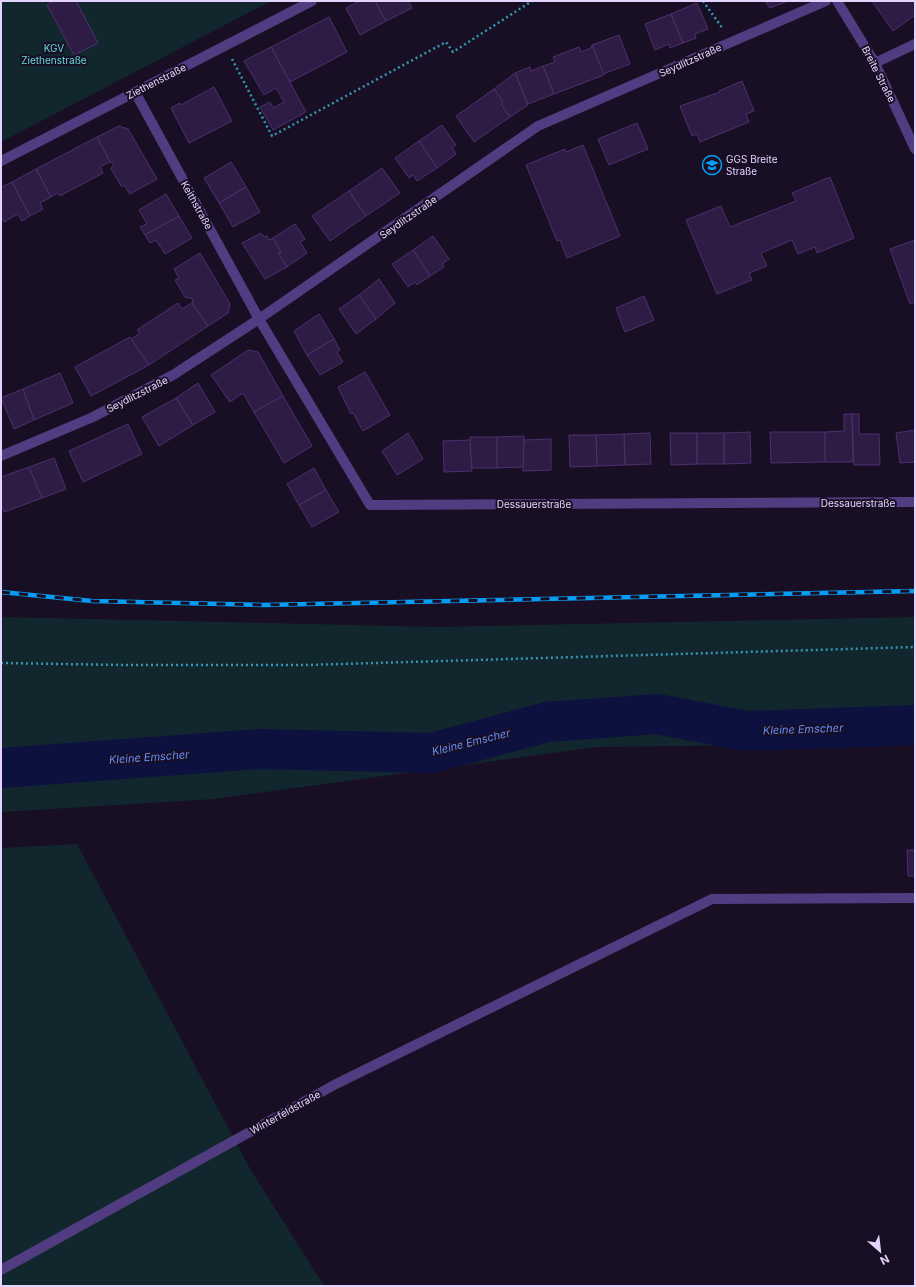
<svg xmlns="http://www.w3.org/2000/svg" width="916" height="1287" viewBox="0 0 916 1287" font-family="Inter,sans-serif">
  <style>
    .green { fill: #12272d }
    .lines { fill: none; stroke-linecap: round; stroke-linejoin: round }
    .river { stroke: #0c1140; stroke-width: 40 }
    .building { fill: #2f1c44; stroke: #4d2f6f }
    .path { stroke: #3397b2; stroke-width: 2.5; stroke-dasharray: 2 3; stroke-linecap: butt }
    .minor { stroke: #513c81; stroke-width: 10 }
    .rail-casing { stroke: #089df4; stroke-width: 4.5 }
    .rail { stroke: #180f24; stroke-width: 3; stroke-dasharray: 9; stroke-linecap: butt }
    .labels { text-anchor: middle; stroke-width: 4; stroke-linejoin: round; paint-order: stroke }
    .park-label { font-size: 10px; fill: #62d9db; stroke: #180f24 }
    .street-label { font-size: 10px; fill: #e3d3fd; stroke: #180f24 }
    .poi-label { font-size: 10px; fill: #e3d3fd; stroke: #180f24; text-anchor: start }
    .water-label { font-size: 11px; font-style: italic; fill: #658dfa; stroke: #180f24 }
  </style>
  <rect width="100%" height="100%" fill="#180f24"/>
  <!-- green -->
  <g class="green">
    <polygon points="1,1 271,1 1,142"/>
    <polygon points="1,617 437,627 915,617 915,743 597,747 214,799 1,812"/>
    <polygon points="77,844 249,1167 324,1286 1,1286 1,848"/>
  </g>
  <g class="lines">
    <!-- river -->
    <polyline class="river" points="1,768 259,749 432,753 547,722 657,714 747,731 915,725"/>
  </g>
  <!-- building -->
  <g class="building">
    <polygon points="54,1 76,1 98,43 74,55 47,5"/>
    <polygon points="360,1 375,1 386,21 360,35 346,8"/>
    <polygon points="375,1 408,1 412,8 386,21"/>
    <polygon points="765,1 788,1 770,8"/>
    <polygon points="872,1 915,1 915,15 893,31"/>
    <polygon points="697,3 708,29 695,34 696,38 683,43 671,14"/>
    <polygon points="671,14 683,43 670,48 669,44 655,50 645,24"/>
    <polygon points="329,17 347,52 290,82 271,47"/>
    <polygon points="619,35 630,64 603,74 592,45"/>
    <polygon points="592,45 604,75 554,94 543,66 555,62 553,57 579,47 581,52 591,48"/>
    <polygon points="271,47 306,112 273,130 260,107 270,102 273,108 284,102 276,88 264,95 244,61"/>
    <polygon points="543,66 554,94 528,104 515,73 530,67 531,71"/>
    <polygon points="515,73 528,105 510,117 501,104 503,102 494,89"/>
    <polygon points="742,81 754,111 746,114 749,122 700,142 697,134 692,136 680,106 720,92 719,91"/>
    <polygon points="214,87 232,121 189,143 171,108 180,103 181,105"/>
    <polygon points="494,89 503,102 501,104 510,117 474,142 456,116"/>
    <polygon points="637,123 648,149 609,165 598,139"/>
    <polygon points="442,125 456,145 452,148 456,154 437,168 419,141"/>
    <polygon points="119,126 128,129 157,179 130,194 124,185 122,187 111,169 114,163 110,162 97,137"/>
    <polygon points="97,137 110,162 100,167 103,173 60,196 58,193 51,197 36,169"/>
    <polygon points="419,141 437,168 417,181 413,175 409,178 395,158"/>
    <polygon points="583,145 620,236 567,258 560,240 557,241 526,165 565,149 566,152"/>
    <polygon points="231,162 246,187 219,203 204,178"/>
    <polygon points="382,168 400,193 366,216 349,191"/>
    <polygon points="36,169 51,197 40,203 43,209 30,216 12,182"/>
    <polygon points="830,177 854,238 817,253 815,247 798,254 792,240 761,253 767,266 749,273 752,280 717,294 686,220 721,206 730,227 796,201 792,193"/>
    <polygon points="12,182 30,216 22,221 18,214 4,222 1,216 1,187"/>
    <polygon points="246,187 260,212 233,227 219,203"/>
    <polygon points="349,191 366,216 330,241 312,216"/>
    <polygon points="166,194 179,216 145,235 140,227 147,224 139,210"/>
    <polygon points="179,216 192,238 165,254 156,240 150,243 145,235"/>
    <polygon points="295,224 305,239 300,242 307,253 287,267 278,253 281,252 273,238"/>
    <polygon points="261,233 264,237 267,236 269,240 273,238 281,252 278,253 287,267 265,279 242,243"/>
    <polygon points="433,236 449,259 442,264 444,267 430,276 413,250"/>
    <polygon points="915,240 915,302 910,304 890,249"/>
    <polygon points="413,250 430,276 417,285 415,282 408,287 392,264"/>
    <polygon points="200,253 230,304 228,313 208,326 192,303 193,299 185,297 175,280 179,278 174,269"/>
    <polygon points="379,279 395,303 376,319 359,295"/>
    <polygon points="359,295 376,319 356,334 339,309"/>
    <polygon points="644,296 654,320 625,332 616,308"/>
    <polygon points="178,303 182,309 192,303 208,326 149,365 131,339 140,333 137,330"/>
    <polygon points="319,314 334,339 307,355 294,331"/>
    <polygon points="130,337 149,365 91,396 75,367"/>
    <polygon points="334,339 340,350 337,352 343,362 320,375 307,355"/>
    <polygon points="248,350 258,352 283,396 254,412 243,393 230,402 211,375"/>
    <polygon points="365,372 390,415 363,431 353,413 351,414 338,387"/>
    <polygon points="60,373 73,403 34,420 23,389"/>
    <polygon points="198,383 215,412 193,425 176,398"/>
    <polygon points="23,389 34,420 14,429 1,398"/>
    <polygon points="283,396 312,446 284,463 254,412"/>
    <polygon points="176,398 193,425 159,446 142,417"/>
    <polygon points="844,414 852,414 853,462 825,462 825,432 844,431"/>
    <polygon points="852,414 859,414 859,434 879,434 880,465 854,465"/>
    <polygon points="128,424 142,454 83,482 69,451"/>
    <polygon points="915,430 915,462 900,463 896,433"/>
    <polygon points="750,432 751,463 724,464 724,433"/>
    <polygon points="770,432 825,432 825,462 771,463"/>
    <polygon points="408,433 423,459 397,475 382,451"/>
    <polygon points="650,433 651,464 625,465 624,434"/>
    <polygon points="670,433 697,433 697,464 671,465"/>
    <rect x="697" y="433" width="27" height="31"/>
    <polygon points="624,434 625,465 597,466 596,435"/>
    <polygon points="569,435 596,435 597,466 570,467"/>
    <polygon points="524,436 524,467 497,468 497,437"/>
    <polygon points="470,437 497,437 497,468 471,468"/>
    <polygon points="551,439 551,470 523,471 524,440"/>
    <polygon points="470,440 472,471 444,472 443,441"/>
    <polygon points="54,458 66,489 42,498 29,467"/>
    <polygon points="29,467 42,498 4,512 1,503 1,477"/>
    <polygon points="314,468 326,490 299,505 287,484"/>
    <polygon points="326,490 339,512 312,527 299,505"/>
    <polygon points="907,850 915,850 915,876 908,876"/>
  </g>
  <g class="lines">
    <!-- path -->
    <g class="path">
      <polyline points="703,1 723,29"/>
      <polyline points="232,59 272,136 446,42 453,52 532,1"/>
      <polyline points="1,663 124,665 307,665 915,647"/>
    </g>
    <!-- minor -->
    <g class="minor">
      <polyline points="837,1 875,63 915,149"/>
      <polyline points="875,63 915,44"/>
      <polyline points="135,92 259,319 370,505 915,502"/>
      <polyline points="1,161 312,1"/>
      <polyline points="1,456 93,417 173,375 259,319 538,126 826,1"/>
      <polyline points="1,1270 336,1084 712,899 915,898"/>
    </g>
    <!-- rail casing -->
    <g class="rail-casing">
      <polyline id="rail" points="1,592 92,601 263,605 915,591"/>
    </g>
    <!-- rail -->
    <use href="#rail" class="rail"/>
  </g>
  <!-- icons -->
  <defs>
    <g id="school-ring" transform="scale(1)"><circle r="9.5" fill="#180f24" stroke="#089df4" stroke-width="1.5"/><path d="M0-5L7-2L0 1L-7-2ZM-4 1L0 2.5L4 1V4Q0 6-4 4Z" fill="#089df4"/></g>
  </defs>
  <g fill-rule="evenodd">
    <use href="#school-ring" x="712" y="165"/>
  </g>
  <g class="labels">
    <!-- park labels -->
    <g class="park-label">
      <text x="54" y="52">KGV<tspan x="54" dy="12">Ziethenstraße</tspan></text>
    </g>
    <!-- street labels -->
    <g class="street-label">
      <text transform="translate(690 60) rotate(-24)" y="4">Seydlitzstraße</text>
      <text transform="translate(879 74) rotate(63)" y="4">Breite Straße</text>
      <text transform="translate(156 81) rotate(-27)" y="4">Ziethenstraße</text>
      <text transform="translate(197 205) rotate(61)" y="4">Keithstraße</text>
      <text transform="translate(408 217) rotate(-35)" y="4">Seydlitzstraße</text>
      <text transform="translate(137 394) rotate(-27)" y="4">Seydlitzstraße</text>
      <text x="858" y="507">Dessauerstraße</text>
      <text x="534" y="508">Dessauerstraße</text>
      <text transform="translate(285 1112) rotate(-29)" y="4">Winterfeldstraße</text>
    </g>
    <!-- poi labels -->
    <g class="poi-label">
      <text x="726" y="163">GGS Breite<tspan x="726" dy="12">Straße</tspan></text>
    </g>
    <!-- water labels -->
    <g class="water-label">
      <text transform="translate(803 729) rotate(-2)" y="4">Kleine Emscher</text>
      <text transform="translate(471 742) rotate(-14)" y="4">Kleine Emscher</text>
      <text transform="translate(149 757) rotate(-4)" y="4">Kleine Emscher</text>
    </g>
  </g>
  <!-- border -->
  <rect width="916" height="1287" fill="none" stroke="#e3d3fd" stroke-width="4"/>
  <!-- north arrow -->
  <g transform="translate(880 1251) rotate(152)" stroke="#180f24" stroke-width="3" paint-order="stroke">
  <path d="M0-3L7 15L0 10L-7 15Z" fill="#e3d3fd"/>
  <text y="-6" font-size="11" font-weight="bold" text-anchor="middle" fill="#e3d3fd">N</text>
  </g>
</svg>
